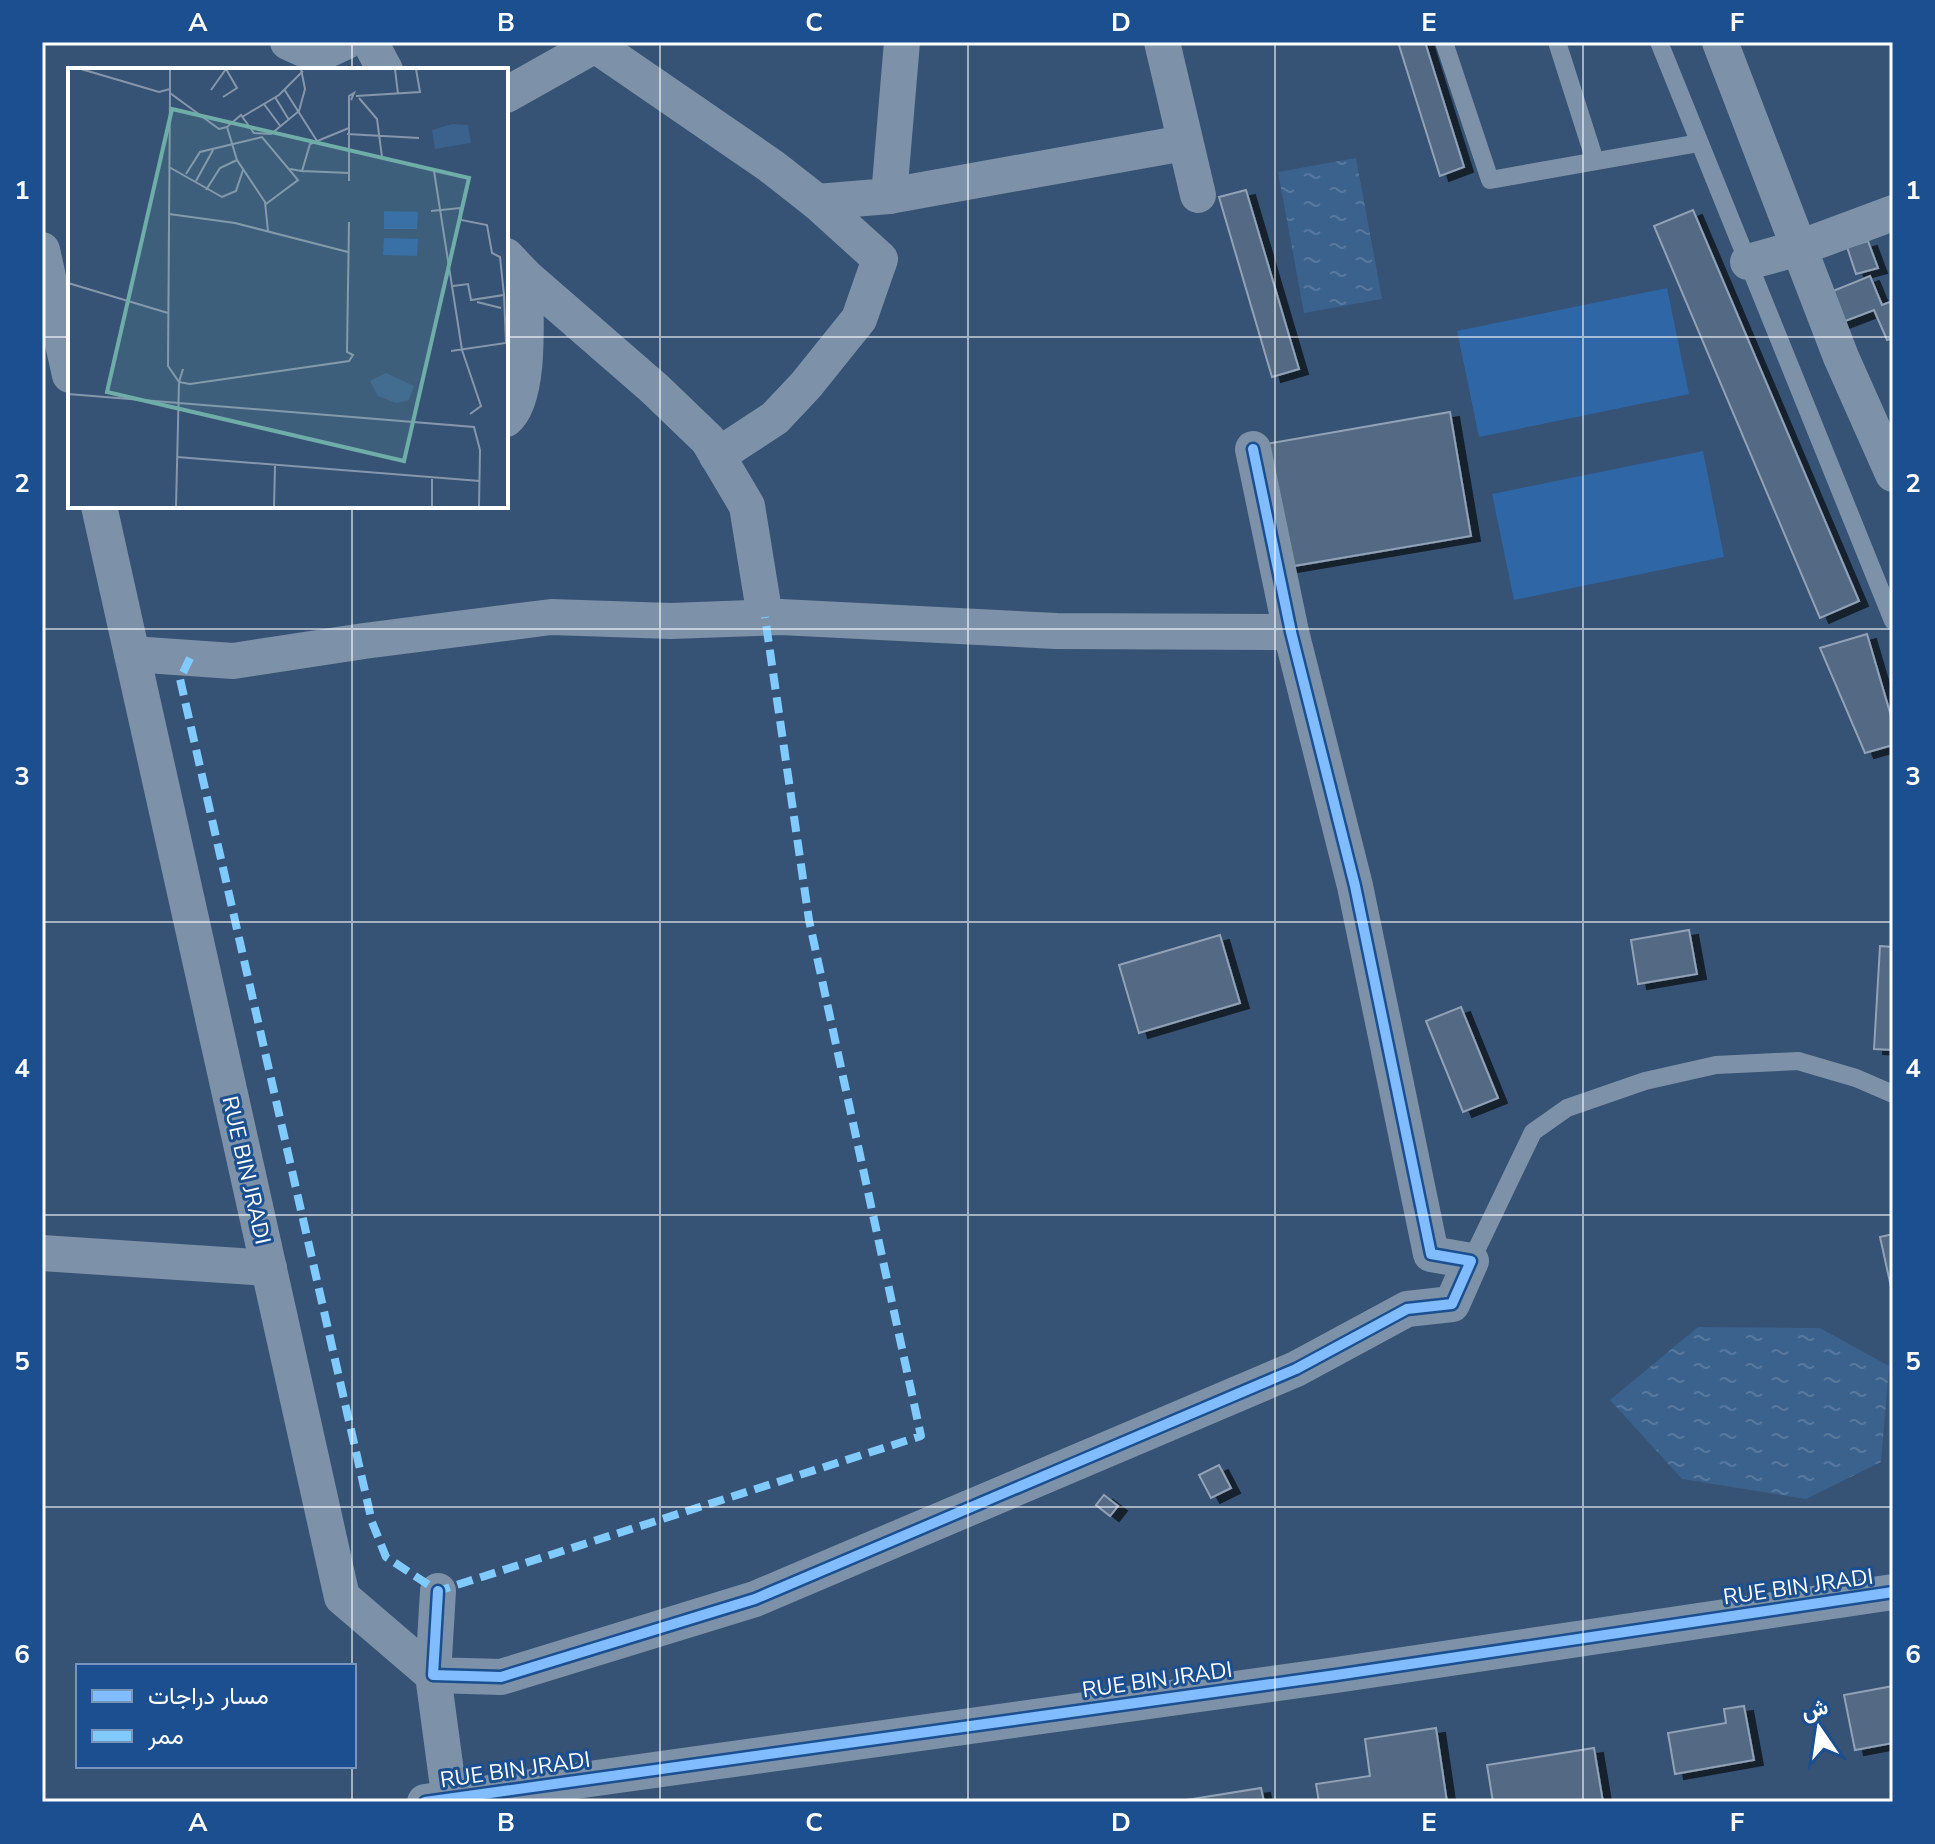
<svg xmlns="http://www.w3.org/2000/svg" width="1935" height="1844" viewBox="0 0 1935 1844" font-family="'Nunito Sans',Vazirmatn,sans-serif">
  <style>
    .grass { fill: #2f66a5 }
    .water { fill: url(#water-ripples) }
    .building { fill: #526984; stroke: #92a2b6; stroke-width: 2; filter: url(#shadow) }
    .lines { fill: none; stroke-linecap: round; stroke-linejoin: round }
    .service { stroke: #7d92a8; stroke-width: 18 }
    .minor { stroke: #7d92a8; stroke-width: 36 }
    .quiet { stroke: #80caff; stroke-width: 8; stroke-dasharray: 16 8; stroke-linecap: butt }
    .cycleway-casing { stroke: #1b4f8f; stroke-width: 15 }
    .cycleway { stroke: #80bcff; stroke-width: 10 }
    .grid { fill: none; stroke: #fff; stroke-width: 2; stroke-opacity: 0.55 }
    .labels { text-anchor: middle; stroke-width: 6; stroke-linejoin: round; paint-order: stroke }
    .street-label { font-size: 22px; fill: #fff; stroke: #1b4f8f }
    .inset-road { fill: none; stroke: #8697ac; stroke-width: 2 }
    .view { fill: #6fada8; fill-opacity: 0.15; stroke: #6fada8; stroke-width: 4 }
    .inset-edge { fill: none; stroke: #fff; stroke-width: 4 }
    .neatline { fill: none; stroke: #fff; stroke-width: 3 }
    .grid-label { font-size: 26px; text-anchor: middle; font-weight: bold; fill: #fff }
  </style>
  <defs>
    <pattern id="water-ripples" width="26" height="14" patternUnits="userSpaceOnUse" patternTransform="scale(2)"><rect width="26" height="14" fill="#3b618d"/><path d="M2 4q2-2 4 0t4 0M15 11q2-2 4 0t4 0" fill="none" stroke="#58799e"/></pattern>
    <filter id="shadow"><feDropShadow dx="9" dy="5" stdDeviation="0" flood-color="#0009"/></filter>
  </defs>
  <rect width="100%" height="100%" fill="#365274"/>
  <!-- grass -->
  <g class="grass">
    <polygon points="1667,288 1689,394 1479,437 1457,331"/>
    <polygon points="1703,451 1724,557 1514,600 1492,494"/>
  </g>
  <!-- water -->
  <g class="water">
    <polygon points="1356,158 1382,299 1304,313 1278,172"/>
    <polygon points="1698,1327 1820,1328 1889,1366 1881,1462 1806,1499 1682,1479 1610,1400"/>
  </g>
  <!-- building -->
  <g class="building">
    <polygon points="1398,42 1425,42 1464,167 1440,176"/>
    <polygon points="1246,190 1299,369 1272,377 1219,197"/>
    <polygon points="1693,210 1859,601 1820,618 1654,226"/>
    <polygon points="1868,241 1878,268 1856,274 1847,247"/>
    <polygon points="1870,276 1882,305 1893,301 1893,338 1887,340 1874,310 1840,323 1828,293"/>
    <polygon points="1450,412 1471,536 1288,567 1266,444"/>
    <polygon points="1867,634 1893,723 1893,745 1865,753 1820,648"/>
    <polygon points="1689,930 1697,974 1638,984 1631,940"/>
    <polygon points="1220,935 1240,1003 1139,1033 1119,965"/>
    <polygon points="1880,946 1893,947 1893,1050 1874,1049"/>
    <polygon points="1461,1007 1498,1098 1463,1112 1426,1021"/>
    <polygon points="1893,1234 1893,1296 1880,1237"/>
    <polygon points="1219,1465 1231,1488 1211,1498 1199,1475"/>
    <polygon points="1104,1495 1118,1506 1110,1516 1096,1505"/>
    <polygon points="1893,1686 1893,1743 1855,1750 1844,1695"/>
    <polygon points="1744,1706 1754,1760 1675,1774 1668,1733 1726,1723 1724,1709"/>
    <polygon points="1436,1728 1447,1802 1319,1802 1316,1784 1370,1776 1365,1739"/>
    <polygon points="1594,1748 1603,1802 1493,1802 1487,1765"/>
    <polygon points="1261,1788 1264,1802 1174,1802"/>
  </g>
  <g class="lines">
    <!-- service -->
    <g class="service">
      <polyline points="1444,42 1490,180 1699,143"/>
      <polyline points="1557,42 1595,161"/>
      <polyline points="1659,42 1893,621"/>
      <polyline points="1471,1261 1533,1132 1567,1108 1645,1081 1716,1065 1798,1061 1856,1078 1893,1094"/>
    </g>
    <!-- minor -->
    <g class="minor">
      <polyline points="288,42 317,55 345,42"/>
      <polyline points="370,42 385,70"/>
      <polyline points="1162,42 1198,195"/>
      <polyline points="1720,42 1841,357 1893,474"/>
      <polyline points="506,95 595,45 771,166 817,202 880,259 859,319 806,385 775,418 717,456"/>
      <polyline points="889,196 1184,143"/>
      <polyline points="817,202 889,196 902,42"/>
      <polyline points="42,250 70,375"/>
      <polyline points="506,256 525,276 655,389 708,440 747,506 765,617"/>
      <polyline points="1748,262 1799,248 1893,213"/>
      <path d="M 506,419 C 532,397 525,310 525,276"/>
      <polyline points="99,506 342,1597 433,1675 450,1802"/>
      <polyline points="132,654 233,661 364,641 551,617 671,621 781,617 1056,631 1291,632"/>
      <polyline points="42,1253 269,1268"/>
      <polyline points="438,1591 433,1675 501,1677 755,1599 1296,1369 1407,1309 1452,1304 1471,1261 1431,1254 1355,886 1291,632 1253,449"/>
      <polyline points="425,1802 1336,1675 1893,1592"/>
    </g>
    <!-- quiet -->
    <polyline class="quiet" points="190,658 180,679 372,1522 386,1557 438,1591 921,1436 809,920 765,617"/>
    <!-- cycleway casing -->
    <g class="cycleway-casing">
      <g id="cycleway">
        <polyline points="438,1591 433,1675 501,1677 755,1599 1296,1369 1407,1309 1452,1304 1471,1261 1431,1254 1355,886 1291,632 1253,449"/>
        <polyline points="425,1802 1336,1675 1893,1592"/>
      </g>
    </g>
    <!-- cycleway -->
    <use href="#cycleway" class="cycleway"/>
  </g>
  <!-- grid -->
  <path class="grid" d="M 352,42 L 352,70M 660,42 L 660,1802M 968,42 L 968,1802M 1275,42 L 1275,1802M 1583,42 L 1583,1802M 42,337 L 70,337M 506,337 L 1893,337M 352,506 L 352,1666M 42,629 L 1893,629M 42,922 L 1893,922M 42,1215 L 1893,1215M 42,1507 L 1893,1507M 352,1766 L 352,1802"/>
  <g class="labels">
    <!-- street labels -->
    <g class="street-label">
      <text transform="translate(247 1170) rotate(77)" y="8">RUE BIN JRADI</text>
      <text transform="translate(1798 1586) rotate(-8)" y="8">RUE BIN JRADI</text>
      <text transform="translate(1157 1679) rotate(-8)" y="8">RUE BIN JRADI</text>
      <text transform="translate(515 1769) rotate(-8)" y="8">RUE BIN JRADI</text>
    </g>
  </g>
  <!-- overview -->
  <g transform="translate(68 68)">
    <rect width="440" height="440" fill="#365274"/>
    <path d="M 316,143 L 350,144 L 349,161 L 316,161 ZM 316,170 L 350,171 L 349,188 L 315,187 Z" fill="#2f66a5"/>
    <path d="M 384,56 L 400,57 L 403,75 L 367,81 L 364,62 ZM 318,305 L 346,318 L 341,332 L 328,335 L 310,328 L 302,313 Z" fill="#3b618d"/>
    <path class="inset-road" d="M 13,1 L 91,24 L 102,21 L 102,1M 327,1 L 330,26M 102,21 L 100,298 L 111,314 L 108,439M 216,21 L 249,73M 143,22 L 158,1M 102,25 L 151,61 L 159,59M 288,28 L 352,24 L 348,1M 155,29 L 169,20 L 158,1M 207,29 L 221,52M 291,30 L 309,51 L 314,89M 196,36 L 213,59M 174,49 L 211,27 L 235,3M 159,59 L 173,47 L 186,65 L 203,66 L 231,43 L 237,21 L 233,1M 159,59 L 169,92 L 197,134 L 200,163M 279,66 L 351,70M 101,99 L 154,129 L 168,123 L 175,102M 222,101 L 234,103 L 242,76 L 281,60M 234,103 L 281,105M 366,103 L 394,282 L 413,338 L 402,346M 118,106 L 132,84 L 194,69 L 230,112 L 198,136M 128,113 L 145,82M 281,113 L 281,28 L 286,25 L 283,32M 138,122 L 152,100 L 169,92M 363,143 L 392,140 L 393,152 L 419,157 L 424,185 L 432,189 L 436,227M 101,146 L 167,155 L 280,184M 0,215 L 100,245M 409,234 L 433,240M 383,283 L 438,275 L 436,227 L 403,232 L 400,216 L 385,218M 115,301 L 111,314 L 122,316 L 281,293 L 285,287 L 279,284 L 281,154M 0,326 L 406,359 L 412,382 L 411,439M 109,389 L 412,413M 206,439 L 207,398M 364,439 L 364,411"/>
    <path class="view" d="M 104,41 L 401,110 L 336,393 L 39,324 Z"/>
    <rect width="440" height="440" class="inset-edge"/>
  </g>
  <!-- border -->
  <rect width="1935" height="1844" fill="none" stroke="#1b4f8f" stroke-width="88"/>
  <!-- legend -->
  <rect x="76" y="1664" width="280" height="104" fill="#1b4f8f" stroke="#7695bc" stroke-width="2"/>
  <rect x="92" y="1690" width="40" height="12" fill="#80bcff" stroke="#7695bc" stroke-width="2"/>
  <text x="148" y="1704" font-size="24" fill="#ffffff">مسار دراجات</text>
  <rect x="92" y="1730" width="40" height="12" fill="#80caff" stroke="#7695bc" stroke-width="2"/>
  <text x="148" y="1744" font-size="24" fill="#ffffff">ممر</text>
  <!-- north arrow -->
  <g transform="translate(1819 1728) rotate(347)" stroke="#1b4f8f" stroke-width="6" paint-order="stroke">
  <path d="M0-6L14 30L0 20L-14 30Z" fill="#ffffff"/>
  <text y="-12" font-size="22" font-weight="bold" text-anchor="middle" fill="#ffffff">ش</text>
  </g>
  <rect x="44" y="44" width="1847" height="1756" class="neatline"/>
  <g class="grid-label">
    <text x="198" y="31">A</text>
    <text x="506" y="31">B</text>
    <text x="814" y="31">C</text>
    <text x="1121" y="31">D</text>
    <text x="1429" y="31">E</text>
    <text x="1737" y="31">F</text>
    <text x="22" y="199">1</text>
    <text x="1913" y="199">1</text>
    <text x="22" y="492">2</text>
    <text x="1913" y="492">2</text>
    <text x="22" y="785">3</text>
    <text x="1913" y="785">3</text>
    <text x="22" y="1077">4</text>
    <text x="1913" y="1077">4</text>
    <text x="22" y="1370">5</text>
    <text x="1913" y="1370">5</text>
    <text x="22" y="1663">6</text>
    <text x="1913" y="1663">6</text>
    <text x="198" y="1831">A</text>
    <text x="506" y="1831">B</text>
    <text x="814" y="1831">C</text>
    <text x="1121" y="1831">D</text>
    <text x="1429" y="1831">E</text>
    <text x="1737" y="1831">F</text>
  </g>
</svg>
